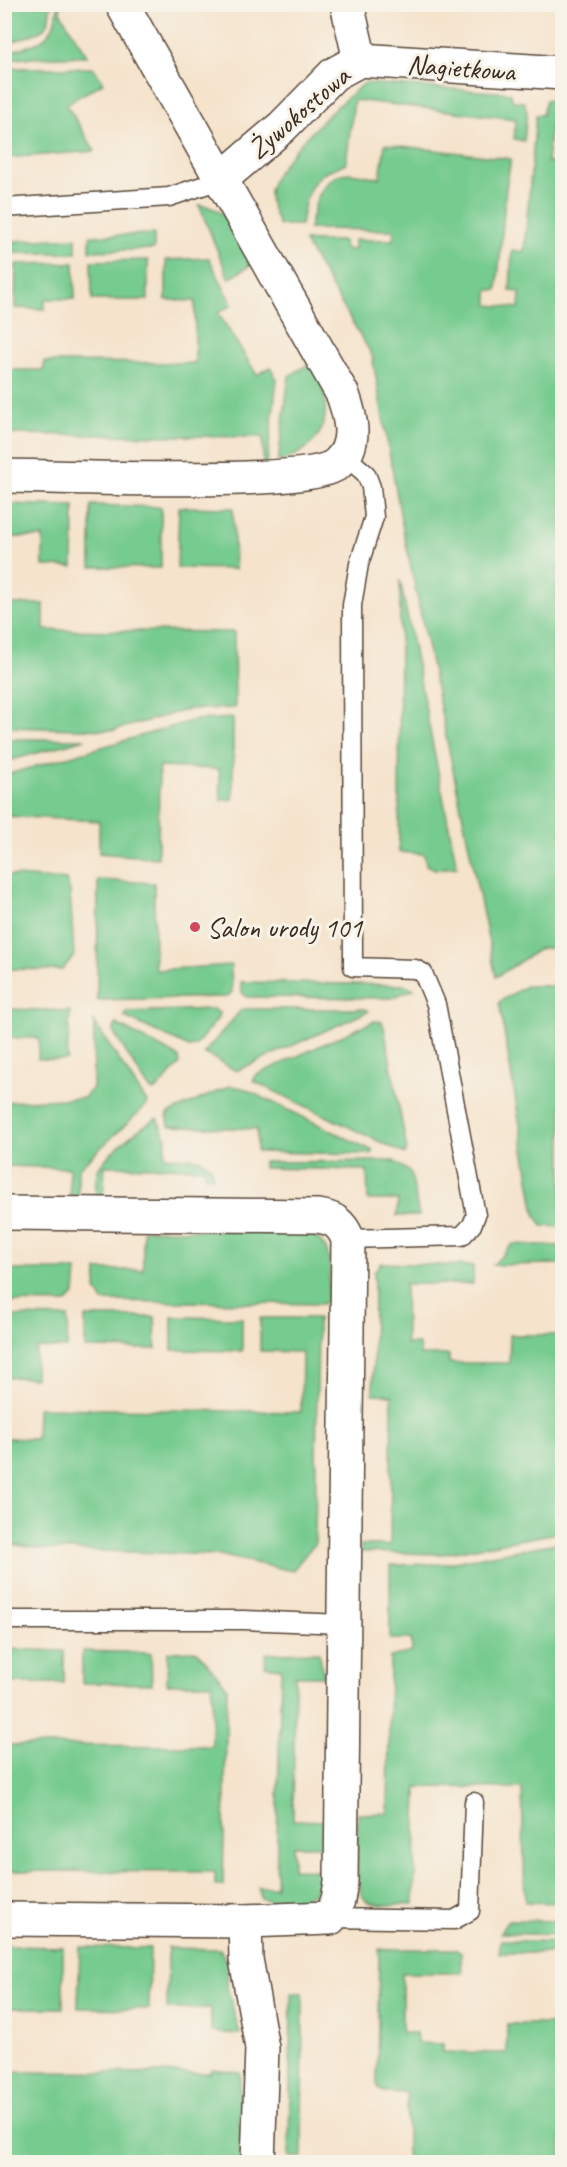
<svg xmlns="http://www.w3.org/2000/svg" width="567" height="2167" viewBox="0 0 567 2167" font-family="Caveat,sans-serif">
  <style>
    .green { fill: #76cb8f; stroke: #587a56; stroke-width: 1.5 }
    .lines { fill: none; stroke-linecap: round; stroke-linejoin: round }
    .lane-casing { stroke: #574638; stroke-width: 21 }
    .street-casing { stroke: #574638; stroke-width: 36 }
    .lane { stroke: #fff; stroke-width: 18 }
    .street { stroke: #fff; stroke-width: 33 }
    .poi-dot { fill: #d1495b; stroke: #f7f3e8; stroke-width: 2 }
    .labels { text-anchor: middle; stroke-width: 6; stroke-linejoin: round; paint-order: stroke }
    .street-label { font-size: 28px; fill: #3b2a1e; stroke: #f7f3e8 }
    .poi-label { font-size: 28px; fill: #3b2a1e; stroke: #f7f3e8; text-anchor: start }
  </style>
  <rect width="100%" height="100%" fill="#f7f3e8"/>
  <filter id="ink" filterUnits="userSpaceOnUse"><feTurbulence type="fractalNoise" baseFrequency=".0167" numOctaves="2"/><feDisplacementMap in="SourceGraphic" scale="12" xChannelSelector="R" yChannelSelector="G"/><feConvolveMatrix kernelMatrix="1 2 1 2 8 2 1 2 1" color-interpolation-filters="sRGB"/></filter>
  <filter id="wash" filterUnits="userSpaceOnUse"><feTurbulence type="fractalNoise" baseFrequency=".008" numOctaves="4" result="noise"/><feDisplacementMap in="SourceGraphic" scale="24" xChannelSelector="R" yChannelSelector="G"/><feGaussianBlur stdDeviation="1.35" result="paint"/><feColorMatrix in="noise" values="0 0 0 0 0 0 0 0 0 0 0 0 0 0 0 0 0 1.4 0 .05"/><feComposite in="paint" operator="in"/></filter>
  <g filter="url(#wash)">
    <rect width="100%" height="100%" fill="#f5e3cc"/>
    <!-- green -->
    <g class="green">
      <polygon points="4,5 51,5 48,24 41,31 5,45"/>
      <path d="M 61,5 L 60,12 L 87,56 L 5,59 L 5,53 C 36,44 55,42 58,5 Z"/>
      <polygon points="5,68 94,68 103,83 66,104 95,151 5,158"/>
      <path d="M 365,83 L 510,93 L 513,101 L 524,102 L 527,112 L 524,141 L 514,139 L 516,119 L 354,100 L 346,163 C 339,167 331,169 324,173 C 306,185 304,206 301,225 L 279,225 C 276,216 269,204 269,194 C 268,169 344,98 365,83 Z"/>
      <path d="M 546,100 L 562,101 L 562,125 L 551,124 L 547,162 L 562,164 L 562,570 L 558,570 L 553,664 L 562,666 L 562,948 L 541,948 L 496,977 L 401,519 L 372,355 L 304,241 L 344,241 L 345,249 L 354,250 L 354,240 L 393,240 L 394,230 L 309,229 C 314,209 318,181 342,174 C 352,171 370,177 380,178 L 385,144 L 511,159 L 506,188 L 497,290 L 488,290 L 488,305 L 519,308 L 520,292 L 510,291 L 512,250 L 524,252 L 536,115 L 542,115 Z"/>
      <path d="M 199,205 C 231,207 240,239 254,263 L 229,279 Z"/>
      <polygon points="154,234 154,249 90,251 90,236"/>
      <polygon points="76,238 76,253 13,253 13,241"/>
      <polygon points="209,258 232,305 218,313 257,375 270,367 277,379 267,463 263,466 263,437 5,434 5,370 44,370 44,362 195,363 195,301 166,300 166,260"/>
      <polygon points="148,260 148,300 92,300 91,261"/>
      <polygon points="74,263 75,299 45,299 45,309 15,308 16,264"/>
      <path d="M 314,361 C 333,407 333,445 278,462 L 289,376 Z"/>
      <polygon points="5,504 74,506 73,567 43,566 43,537 5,537"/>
      <polygon points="91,505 161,507 161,568 91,567"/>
      <polygon points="179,507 233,508 235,569 177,568"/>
      <polygon points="400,580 457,867 435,869 426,865 424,854 399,852"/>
      <polygon points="5,604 44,604 44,630 234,632 235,708 190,709 114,730 5,727"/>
      <polygon points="233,718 233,799 221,800 219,769 159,767 158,858 99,853 99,821 5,816 5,775 195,720"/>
      <polygon points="5,739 85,739 5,762"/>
      <polygon points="4,875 66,880 70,891 74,956 62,970 5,969"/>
      <polygon points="98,880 154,883 155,970 231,965 232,992 227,997 97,1000"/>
      <polygon points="241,982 405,985 414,989 391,998 246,997 242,992"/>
      <polygon points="526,986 562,986 562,1227 542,1226 535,1214 499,1002"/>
      <polygon points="5,1009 70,1011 67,1060 38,1059 39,1038 5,1038"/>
      <polygon points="213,1009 219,1013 219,1017 195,1046 189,1047 125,1017 126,1012"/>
      <polygon points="242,1009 366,1009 369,1011 236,1071 204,1053"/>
      <polygon points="374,1021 382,1022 384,1027 407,1150 405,1154 253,1081 256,1075"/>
      <polygon points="94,1022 148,1104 78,1169 78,1196 70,1198 69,1168 8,1166 7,1182 5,1181 4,1102 84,1098 93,1088"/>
      <polygon points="116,1024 179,1057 180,1064 156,1090 153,1091 148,1087 113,1032"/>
      <polygon points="230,1086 243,1088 373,1151 372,1154 257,1152 257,1129 169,1126 167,1114"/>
      <path d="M 157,1118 L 166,1139 L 165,1156 L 200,1159 L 211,1167 L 213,1177 L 205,1176 L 204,1168 L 105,1166 L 103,1197 L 96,1198 C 96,1190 95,1181 97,1173 C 101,1157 141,1127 157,1118 Z"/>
      <polygon points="394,1161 411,1173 419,1216 397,1216 398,1200 368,1200 367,1170 263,1168 263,1162"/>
      <path d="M 143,1230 L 300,1230 C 338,1242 329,1267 328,1300 L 323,1304 L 103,1301 L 96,1290 L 97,1270 L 143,1270 Z"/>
      <polygon points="513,1244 562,1246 562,1264 493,1265"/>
      <polygon points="381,1263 473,1266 473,1284 405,1284 406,1344 419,1344 420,1355 449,1355 449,1363 509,1363 510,1335 562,1335 562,1532 442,1554 361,1552 361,1545 390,1545 392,1395 373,1394 374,1272"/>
      <polygon points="5,1270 77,1270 75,1294 66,1303 5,1302"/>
      <polygon points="5,1316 68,1317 67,1348 36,1348 35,1378 5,1377"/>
      <polygon points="85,1317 155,1317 156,1349 85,1348"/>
      <polygon points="172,1317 242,1318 242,1351 172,1350"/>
      <polygon points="260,1318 318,1318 315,1543 292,1571 219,1555 42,1549 5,1543 5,1438 36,1439 37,1408 301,1412 302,1352 260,1351"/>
      <path d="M 562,1542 L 562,1903 L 525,1902 L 522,1788 L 417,1787 L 414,1904 C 402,1904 378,1908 367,1901 C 352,1892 358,1832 358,1814 L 388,1813 L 390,1657 L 412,1652 L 411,1639 L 390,1639 L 390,1565 L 443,1564 Z"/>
      <polygon points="5,1649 64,1651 64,1683 5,1683"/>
      <polygon points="82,1651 151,1653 152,1684 82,1683"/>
      <polygon points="197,1651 227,1687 223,1886 215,1886 215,1872 5,1871 5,1745 212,1746 212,1684 167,1684 168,1652"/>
      <path d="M 319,1652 L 324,1676 L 295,1676 L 293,1820 L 323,1821 L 322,1846 L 293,1846 L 293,1869 L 322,1870 C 324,1902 284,1907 261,1898 L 258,1887 L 276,1887 L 281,1668 L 265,1666 L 266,1653 Z"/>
      <polygon points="508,1920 562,1921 562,1935 500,1933"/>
      <polygon points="501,1940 562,1942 562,1953 499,1953"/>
      <polygon points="5,1946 63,1947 63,2008 5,2008"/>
      <polygon points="80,1947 150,1948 149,2009 78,2008"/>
      <polygon points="168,1948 220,1949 228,1965 227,1987 240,2034 211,2032 211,2009 167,2009"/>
      <polygon points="379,1949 455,1949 461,1953 462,1973 402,1973 402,2033 416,2033 417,2043 443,2044 443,2052 507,2053 507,2024 562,2024 562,2161 407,2162 407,2093 384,2092 378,2088 377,2083"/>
      <polygon points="291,1993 303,1993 302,2157 289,2157"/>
      <polygon points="211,2069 240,2072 240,2162 5,2162 5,2072 210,2073"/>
    </g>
  </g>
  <g filter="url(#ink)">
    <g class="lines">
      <!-- lane casing -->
      <g class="lane-casing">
        <g id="lane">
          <polyline points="4,208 169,197 220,180"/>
          <polyline points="344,455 366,474 371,487 374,517 359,564 352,605 353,967 415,969 423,973 436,1004 476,1215 472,1225 462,1236 348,1239"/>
          <polyline points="4,1620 244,1620 343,1624"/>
          <polyline points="330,1918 454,1920 470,1911 474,1802"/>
        </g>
      </g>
      <!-- street casing -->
      <g class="street-casing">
        <g id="street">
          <polyline points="360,60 562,73"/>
          <polyline points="220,180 282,127 334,74 360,60 347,4"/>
          <path d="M 4,476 C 55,476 312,488 338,463 C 358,444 351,418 343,395 L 122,4"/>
          <path d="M 4,1213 L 317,1216 C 334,1218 341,1223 348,1239 L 341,1882 L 338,1900 L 330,1918 L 245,1921 L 4,1919"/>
          <polyline points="245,1921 246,1959 262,2048 258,2162"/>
        </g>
      </g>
      <!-- lane -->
      <use href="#lane" class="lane"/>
      <!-- street -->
      <use href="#street" class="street"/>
    </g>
  </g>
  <!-- markers -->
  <circle class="poi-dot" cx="195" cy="927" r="6"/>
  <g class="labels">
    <!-- street labels -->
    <g class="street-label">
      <text transform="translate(461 67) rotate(4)" y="10">Nagietkowa</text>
      <text transform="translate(298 112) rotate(-41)" y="10">Żywokostowa</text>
    </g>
    <!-- poi labels -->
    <g class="poi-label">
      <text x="207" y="937">Salon urody 101</text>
    </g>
  </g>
  <!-- margin -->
  <rect width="567" height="2167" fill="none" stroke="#f7f3e8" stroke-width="24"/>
</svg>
